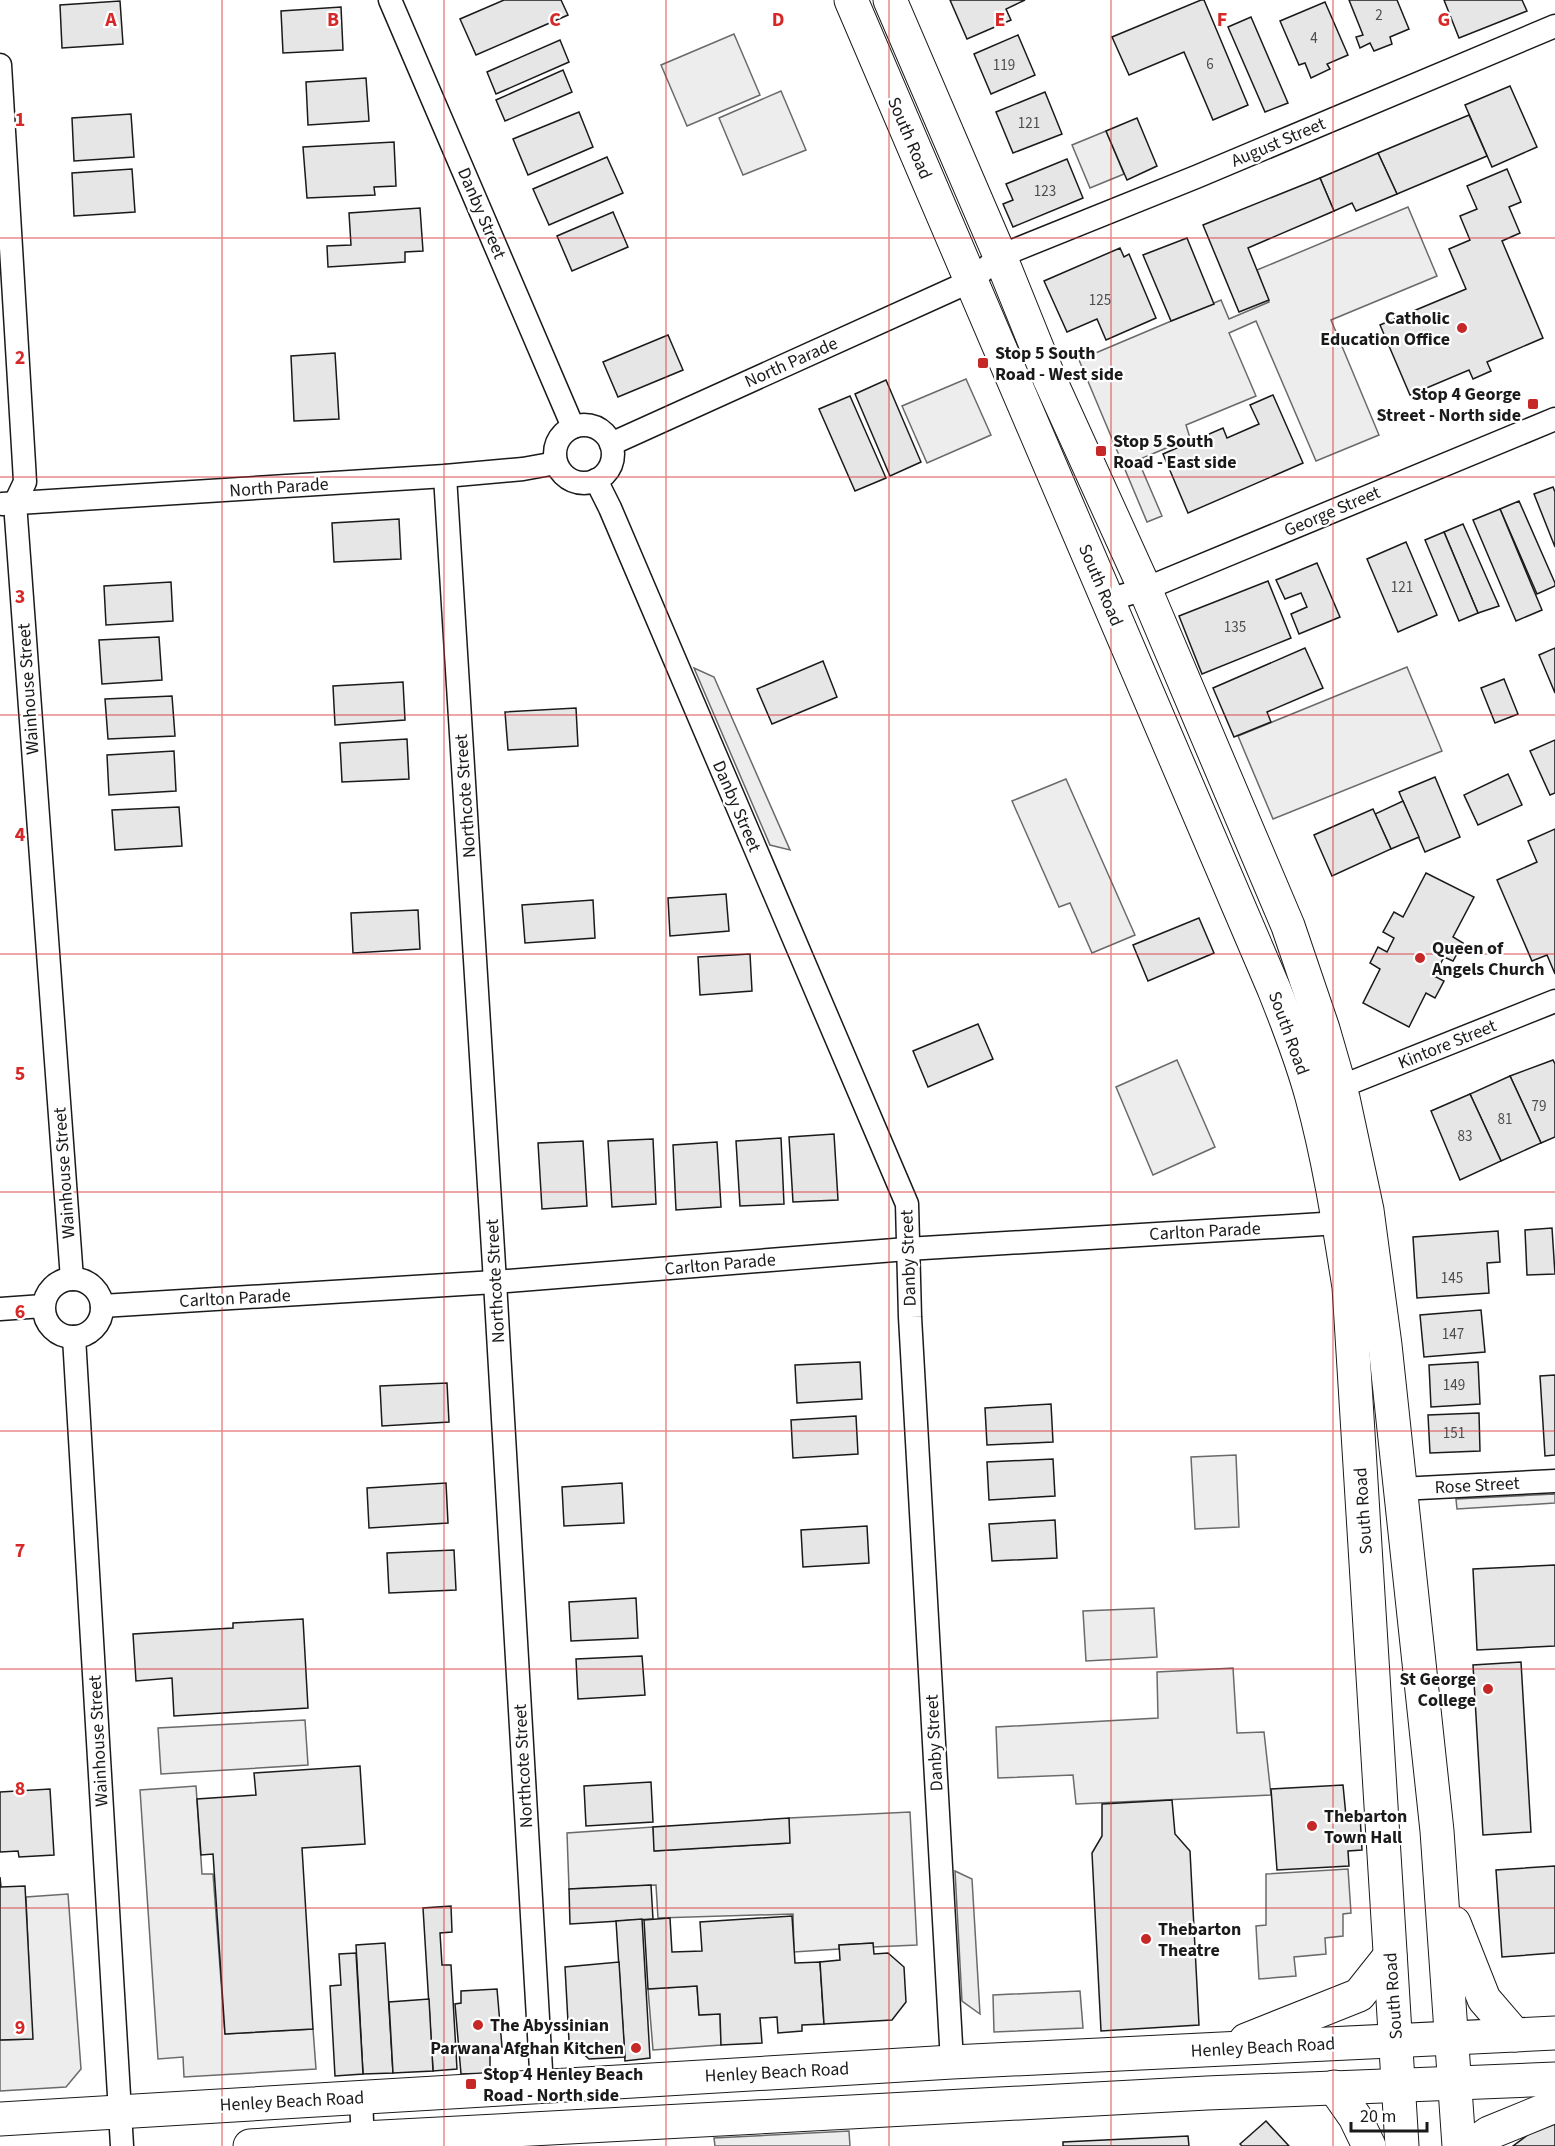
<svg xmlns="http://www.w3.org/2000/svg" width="1555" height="2146" viewBox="0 0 1555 2146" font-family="'Source Sans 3',sans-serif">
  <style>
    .built { fill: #ededed; stroke: #6a6a6a; stroke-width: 1.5 }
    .building { fill: #e6e6e6; stroke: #1a1a1a; stroke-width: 1.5 }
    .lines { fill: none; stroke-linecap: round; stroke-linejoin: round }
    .minor-casing { stroke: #1a1a1a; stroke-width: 25 }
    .secondary-casing { stroke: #1a1a1a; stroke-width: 35 }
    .trunk-casing { stroke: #1a1a1a; stroke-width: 35 }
    .minor { stroke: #fff; stroke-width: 22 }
    .secondary { stroke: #fff; stroke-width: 33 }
    .trunk { stroke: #fff; stroke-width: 33 }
    .grid { fill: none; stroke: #d62828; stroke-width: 1.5; stroke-opacity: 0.55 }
    .poi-dot { fill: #c62828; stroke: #fff; stroke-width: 2 }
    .labels { text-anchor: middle; stroke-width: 4.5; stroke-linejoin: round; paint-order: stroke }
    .number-label { font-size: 15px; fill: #4d4d4d }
    .street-label { font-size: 18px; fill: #1a1a1a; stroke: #fff }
    .poi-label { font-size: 18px; font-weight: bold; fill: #1a1a1a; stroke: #fff; text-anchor: start }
    .grid-label { font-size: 20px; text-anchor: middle; font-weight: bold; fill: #d62828; stroke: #fff; stroke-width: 4.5; stroke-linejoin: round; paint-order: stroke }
  </style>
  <rect width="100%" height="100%" fill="#fff"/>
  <!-- built -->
  <g class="built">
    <polygon points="734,34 760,95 687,126 661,65"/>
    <polygon points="781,91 806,150 743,175 719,118"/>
    <polygon points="1106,131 1124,174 1090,188 1072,145"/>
    <polygon points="1408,207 1437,276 1331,320 1379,435 1316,461 1256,321 1229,333 1256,396 1186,425 1190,438 1138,460 1162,516 1147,522 1079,360 1221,300 1229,319 1269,302 1257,270"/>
    <polygon points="966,379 991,435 927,463 902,406"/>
    <polygon points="1407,667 1442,751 1273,819 1238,736"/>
    <polygon points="694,668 714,677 790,850 770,845"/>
    <polygon points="1066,779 1135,935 1092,953 1070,903 1059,907 1012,801"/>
    <polygon points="1177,1060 1215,1147 1153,1175 1116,1087"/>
    <polygon points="1236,1455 1239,1527 1195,1529 1191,1457"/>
    <polygon points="1555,1494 1555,1503 1457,1509 1456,1499"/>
    <polygon points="1154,1608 1157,1657 1086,1661 1083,1611"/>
    <polygon points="1233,1668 1237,1733 1264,1732 1271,1795 1076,1804 1073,1775 998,1778 996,1727 1158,1718 1157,1672"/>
    <polygon points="305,1720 308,1765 161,1774 158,1728"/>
    <polygon points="196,1786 202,1874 213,1874 225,2034 313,2029 316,2069 184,2077 183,2057 158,2059 140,1790"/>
    <polygon points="910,1812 917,1945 873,1947 873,1943 839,1945 839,1949 794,1952 793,1914 658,1918 656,1885 569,1889 567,1833 653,1827 655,1851 789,1843 789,1818"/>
    <polygon points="1348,1869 1351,1913 1343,1914 1343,1936 1325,1938 1326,1954 1294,1957 1296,1976 1259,1979 1256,1926 1266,1925 1266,1874"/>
    <polygon points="955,1871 972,1879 980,2014 962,2001"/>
    <polygon points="68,1894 81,2069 66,2087 0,2091 0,2040 32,2039 26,1897"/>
    <polygon points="697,1986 699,2015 720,2014 721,2045 653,2050 648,1989"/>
    <polygon points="1080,1991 1083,2028 994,2032 993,1995"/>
    <polygon points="849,2131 850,2146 715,2146 714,2138"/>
  </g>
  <!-- building -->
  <g class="building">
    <polygon points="504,0 561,0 568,15 476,55 460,19"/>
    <polygon points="950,0 1025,0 1006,9 1011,20 967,39"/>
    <polygon points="1201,0 1204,0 1248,105 1213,120 1184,52 1129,75 1112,37"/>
    <polygon points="1349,0 1397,0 1409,29 1390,37 1392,44 1374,51 1370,43 1360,48 1356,37 1363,35"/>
    <polygon points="1444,0 1522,0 1527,11 1459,38"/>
    <polygon points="120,1 123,44 62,48 60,5"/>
    <polygon points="1325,2 1348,55 1327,64 1330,69 1311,78 1305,63 1299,65 1280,21"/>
    <polygon points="341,7 343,50 283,53 281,11"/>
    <polygon points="1251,17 1288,103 1265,112 1228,27"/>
    <polygon points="1018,35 1035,75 991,94 974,54"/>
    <polygon points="560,40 569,62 496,94 487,72"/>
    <polygon points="563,70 572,92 505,121 496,100"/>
    <polygon points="366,78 369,121 308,125 306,82"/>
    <polygon points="1510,86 1537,147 1492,167 1465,105"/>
    <polygon points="1045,92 1062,134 1013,153 996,112"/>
    <polygon points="579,112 593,147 528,175 513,139"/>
    <polygon points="131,114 134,157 74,161 72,118"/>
    <polygon points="1469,115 1487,156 1397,194 1378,153"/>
    <polygon points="1137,118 1157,166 1127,180 1106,131"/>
    <polygon points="394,142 396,186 374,187 375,195 307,198 303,147"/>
    <polygon points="1378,153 1397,194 1356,211 1352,203 1334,211 1320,178"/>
    <polygon points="607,157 623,193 549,225 533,189"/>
    <polygon points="1067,159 1083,198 1013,227 1003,204 1013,200 1006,184"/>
    <polygon points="132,169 135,212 74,216 72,173"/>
    <polygon points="1507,169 1521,202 1509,207 1520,233 1502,241 1543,338 1487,362 1491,371 1473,379 1469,370 1410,395 1380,325 1466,289 1449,249 1470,240 1460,216 1477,209 1467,186"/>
    <polygon points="1320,178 1334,211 1248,248 1269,300 1239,312 1203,225"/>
    <polygon points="420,208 423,251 405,252 405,262 328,267 327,246 351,245 349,213"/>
    <polygon points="613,212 628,247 572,271 557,236"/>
    <polygon points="1187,238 1214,304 1171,321 1143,255"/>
    <polygon points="1120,248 1124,257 1129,254 1156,318 1106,340 1097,319 1067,332 1044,281"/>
    <polygon points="668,335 683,370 618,397 603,362"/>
    <polygon points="335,353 339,419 294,421 291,356"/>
    <polygon points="886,380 921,462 890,476 855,394"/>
    <polygon points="1273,395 1303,463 1188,513 1163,454 1223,428 1227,438 1259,424 1250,405"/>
    <polygon points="850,396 886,478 855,491 819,409"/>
    <polygon points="1553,487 1555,492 1555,547 1534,494"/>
    <polygon points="1519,501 1555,583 1555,586 1537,594 1500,509"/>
    <polygon points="1500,509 1542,610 1516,621 1473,520"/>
    <polygon points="399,519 401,559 334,562 332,523"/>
    <polygon points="1463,524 1499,606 1478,613 1444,532"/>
    <polygon points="1444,532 1478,613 1459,621 1425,540"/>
    <polygon points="1406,542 1437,615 1398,632 1367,559"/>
    <polygon points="1317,563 1340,617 1299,634 1291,614 1307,607 1301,593 1285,599 1276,580"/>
    <polygon points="1268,581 1291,638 1202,674 1179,616"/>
    <polygon points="171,582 173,621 106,625 104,586"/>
    <polygon points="159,637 162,680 102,684 99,640"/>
    <polygon points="1305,648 1323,688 1267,712 1271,722 1234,737 1213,688"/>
    <polygon points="1555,648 1555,693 1539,655"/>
    <polygon points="823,661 837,697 772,724 757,689"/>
    <polygon points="1504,679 1518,714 1495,723 1481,688"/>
    <polygon points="403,682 405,720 335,725 333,686"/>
    <polygon points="172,696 175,736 108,739 105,699"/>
    <polygon points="576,708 578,746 508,750 505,712"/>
    <polygon points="407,739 409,779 342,782 340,743"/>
    <polygon points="1555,740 1555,793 1550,795 1530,751"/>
    <polygon points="174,751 176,791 109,795 107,755"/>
    <polygon points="1508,774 1522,805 1478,825 1464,795"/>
    <polygon points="1435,777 1460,837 1425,852 1399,792"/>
    <polygon points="1403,801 1419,837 1391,849 1375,814"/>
    <polygon points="179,807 182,846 115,850 112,810"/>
    <polygon points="1373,809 1391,849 1332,876 1314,835"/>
    <polygon points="1555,829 1555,974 1547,955 1532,961 1497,880 1537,862 1528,841"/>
    <polygon points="1426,873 1474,897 1453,937 1463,943 1453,961 1444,957 1434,976 1444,981 1435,998 1426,993 1409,1027 1363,1003 1380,969 1370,963 1378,947 1387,952 1394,938 1383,932 1394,912 1403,917"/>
    <polygon points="726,894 729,931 670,936 668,898"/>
    <polygon points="593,900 595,938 525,943 522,905"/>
    <polygon points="418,910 420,949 353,953 351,913"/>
    <polygon points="1199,918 1214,953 1148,981 1133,945"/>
    <polygon points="750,954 752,991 700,995 698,957"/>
    <polygon points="978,1024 993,1059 928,1087 913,1051"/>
    <polygon points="1553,1060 1555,1064 1555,1137 1541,1143 1510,1076"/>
    <polygon points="1510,1076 1541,1143 1501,1161 1470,1094"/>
    <polygon points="1470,1094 1501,1161 1460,1180 1431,1111"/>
    <polygon points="834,1134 838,1200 793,1202 789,1137"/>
    <polygon points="781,1138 784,1204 740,1206 736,1141"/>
    <polygon points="653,1139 656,1204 612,1207 608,1141"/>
    <polygon points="583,1141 587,1206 542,1209 538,1143"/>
    <polygon points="717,1142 721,1207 676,1210 673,1145"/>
    <polygon points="1552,1228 1555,1274 1527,1275 1525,1230"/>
    <polygon points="1498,1231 1500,1262 1487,1263 1489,1293 1417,1298 1413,1237"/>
    <polygon points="1481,1310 1485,1352 1424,1357 1420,1315"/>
    <polygon points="860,1362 862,1399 797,1403 795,1365"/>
    <polygon points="1478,1362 1480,1404 1431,1407 1429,1365"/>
    <polygon points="1555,1375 1555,1455 1545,1456 1540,1376"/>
    <polygon points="447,1383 449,1422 382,1426 380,1386"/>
    <polygon points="1051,1404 1053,1442 987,1445 985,1408"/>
    <polygon points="1479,1413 1480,1451 1430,1453 1428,1415"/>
    <polygon points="856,1416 858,1454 793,1458 791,1420"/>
    <polygon points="1053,1459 1055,1496 989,1500 987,1462"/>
    <polygon points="446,1483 448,1523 369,1528 367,1488"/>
    <polygon points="622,1483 624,1523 564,1526 562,1487"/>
    <polygon points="1055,1520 1057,1558 992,1561 989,1524"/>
    <polygon points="867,1526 869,1563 803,1567 801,1530"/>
    <polygon points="454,1550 456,1590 389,1593 387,1553"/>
    <polygon points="1555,1565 1555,1646 1477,1650 1473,1569"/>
    <polygon points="636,1598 638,1638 571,1641 569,1602"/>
    <polygon points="303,1619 308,1708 174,1716 172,1678 136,1681 133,1634 233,1628 233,1623"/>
    <polygon points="642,1656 645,1695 578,1699 576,1659"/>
    <polygon points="1521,1662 1531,1832 1483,1835 1473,1665"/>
    <polygon points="360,1766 365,1844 302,1848 313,2029 225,2034 213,1854 201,1855 197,1799 256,1795 254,1773"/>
    <polygon points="651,1782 653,1822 586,1826 584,1786"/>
    <polygon points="1343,1785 1346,1816 1360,1815 1362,1850 1348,1851 1349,1866 1277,1870 1271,1789"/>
    <polygon points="50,1789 54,1855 19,1857 18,1851 0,1852 0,1792"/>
    <polygon points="1172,1800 1175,1834 1190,1851 1199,2025 1101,2031 1092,1853 1102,1836 1102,1804"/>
    <polygon points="789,1818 790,1843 654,1851 653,1827"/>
    <polygon points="1555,1866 1555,1953 1502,1957 1496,1870"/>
    <polygon points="0,1877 1,1887 25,1886 33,2039 0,2040"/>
    <polygon points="651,1885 653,1919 570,1924 569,1889"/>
    <polygon points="451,1906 452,1932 440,1933 442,1965 451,1965 457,2069 433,2071 423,1908"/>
    <polygon points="792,1916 795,1963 820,1962 824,2024 802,2025 802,2031 778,2033 777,2017 760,2018 762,2043 721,2045 720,2014 699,2015 697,1986 648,1989 644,1920 670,1918 672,1952 702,1951 700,1922"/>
    <polygon points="642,1919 650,2058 625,2061 616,1921"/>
    <polygon points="385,1943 393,2073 363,2074 356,1945"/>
    <polygon points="873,1943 874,1954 888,1953 904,1967 906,2002 892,2020 824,2024 820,1962 840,1960 839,1945"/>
    <polygon points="356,1953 363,2074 335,2076 330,1986 341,1985 339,1954"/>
    <polygon points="619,1962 625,2057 589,2059 569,2041 565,1967"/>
    <polygon points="497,1989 502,2047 495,2047 495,2053 490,2053 490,2073 461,2074 455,2004 461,2003 461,1991"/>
    <polygon points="429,1999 433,2071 393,2073 389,2002"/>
    <polygon points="1266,2121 1289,2146 1242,2146 1240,2144"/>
    <polygon points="1555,2122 1555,2146 1513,2146 1533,2131"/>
    <polygon points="1188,2136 1189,2146 1063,2146 1063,2142"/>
  </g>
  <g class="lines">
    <!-- minor casing -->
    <g class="minor-casing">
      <g id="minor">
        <polyline points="390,0 573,427"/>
        <polyline points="0,65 24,464 25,482 15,503 72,1279"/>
        <circle cx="584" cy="454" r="29"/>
        <polyline points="611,444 971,281 1000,256 1196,177 1555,26"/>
        <polyline points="445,476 495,1282 542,2087"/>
        <polyline points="596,480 610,508 907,1204 910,1317 952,2062"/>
        <polyline points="2,504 445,476 523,469 556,463"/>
        <polyline points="1108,600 1145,589 1555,419"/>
        <polyline points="1340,1087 1555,1001"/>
        <circle cx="73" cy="1308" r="29"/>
        <polyline points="102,1306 495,1282 907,1249 1339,1223"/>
        <polyline points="0,1309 43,1306"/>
        <polyline points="74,1337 122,2146"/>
        <polyline points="1400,1489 1555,1481"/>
        <polyline points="361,2097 363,2146"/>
      </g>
    </g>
    <!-- secondary casing -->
    <g class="secondary-casing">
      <g id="secondary">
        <polyline points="1246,2040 1359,1995 1390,1956"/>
        <polyline points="0,2119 952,2062 1555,2033"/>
        <polyline points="250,2146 363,2138 1207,2093 1555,2079"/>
        <polyline points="1471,2146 1489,2133 1555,2106"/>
      </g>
    </g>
    <!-- trunk casing -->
    <g class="trunk-casing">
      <g id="trunk">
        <path d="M 851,0 L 1274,989 C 1288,1024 1302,1060 1312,1097 C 1329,1159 1339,1224 1349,1287 L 1402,2146"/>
        <polyline points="890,0 1000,256 1050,380 1145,589 1288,926 1323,1029 1343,1098 1367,1210 1385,1345 1437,1831 1459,2146"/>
        <polyline points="1454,1923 1484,1999 1515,2035"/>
        <polyline points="1334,2087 1355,2117 1369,2146"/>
      </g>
    </g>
    <!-- minor -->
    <use href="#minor" class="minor"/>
    <!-- secondary -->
    <use href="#secondary" class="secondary"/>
    <!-- trunk -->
    <use href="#trunk" class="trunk"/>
  </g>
  <!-- grid -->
  <path class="grid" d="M 222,0 L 222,2146M 444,0 L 444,2146M 666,0 L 666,2146M 889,0 L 889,2146M 1111,0 L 1111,2146M 1333,0 L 1333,2146M 0,238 L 1555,238M 0,477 L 1555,477M 0,715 L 1555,715M 0,954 L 1555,954M 0,1192 L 1555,1192M 0,1431 L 1555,1431M 0,1669 L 1555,1669M 0,1908 L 1555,1908"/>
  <!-- markers -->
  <g class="poi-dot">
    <circle cx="1462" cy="328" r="6"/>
    <rect x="977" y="357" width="12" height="12" rx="3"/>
    <rect x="1527" y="398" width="12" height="12" rx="3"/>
    <rect x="1095" y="445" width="12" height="12" rx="3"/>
    <circle cx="1420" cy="958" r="6"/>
    <circle cx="1488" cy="1689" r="6"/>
    <circle cx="1312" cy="1826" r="6"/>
    <circle cx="1146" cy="1939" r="6"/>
    <circle cx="478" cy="2025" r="6"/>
    <circle cx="636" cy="2048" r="6"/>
    <rect x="465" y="2078" width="12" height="12" rx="3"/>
  </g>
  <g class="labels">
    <!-- number labels -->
    <g class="number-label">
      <text x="1379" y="20">2</text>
      <text x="1314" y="43">4</text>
      <text x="1210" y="69">6</text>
      <text x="1004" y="70">119</text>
      <text x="1029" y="128">121</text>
      <text x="1045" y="196">123</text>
      <text x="1100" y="305">125</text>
      <text x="1402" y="592">121</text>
      <text x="1235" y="632">135</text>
      <text x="1539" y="1111">79</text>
      <text x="1505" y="1124">81</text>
      <text x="1465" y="1141">83</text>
      <text x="1452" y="1283">145</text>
      <text x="1453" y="1339">147</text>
      <text x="1454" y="1390">149</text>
      <text x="1454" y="1438">151</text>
    </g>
    <!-- street labels -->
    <g class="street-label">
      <text transform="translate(910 138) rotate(67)" y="6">South Road</text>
      <text transform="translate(1278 142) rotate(-23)" y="6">August Street</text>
      <text transform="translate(482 213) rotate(67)" y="6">Danby Street</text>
      <text transform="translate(791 362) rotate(-24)" y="6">North Parade</text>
      <text transform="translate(279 487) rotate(-4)" y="6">North Parade</text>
      <text transform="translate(1332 511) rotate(-23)" y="6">George Street</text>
      <text transform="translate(1101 585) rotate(67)" y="6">South Road</text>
      <text transform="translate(28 689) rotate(-94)" y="6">Wainhouse Street</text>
      <text transform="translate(465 796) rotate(-94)" y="6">Northcote Street</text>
      <text transform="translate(737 806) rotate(67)" y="6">Danby Street</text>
      <text transform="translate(1289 1033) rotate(70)" y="6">South Road</text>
      <text transform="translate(1447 1044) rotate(-22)" y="6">Kintore Street</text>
      <text transform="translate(64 1173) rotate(-94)" y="6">Wainhouse Street</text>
      <text transform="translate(1205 1231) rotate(-3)" y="6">Carlton Parade</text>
      <text transform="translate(908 1258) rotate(-92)" y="6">Danby Street</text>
      <text transform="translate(720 1264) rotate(-5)" y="6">Carlton Parade</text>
      <text transform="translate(495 1281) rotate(-93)" y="6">Northcote Street</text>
      <text transform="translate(235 1298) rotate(-3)" y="6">Carlton Parade</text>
      <text transform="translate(1477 1485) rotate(-3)" y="6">Rose Street</text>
      <text transform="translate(1363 1511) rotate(-94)" y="6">South Road</text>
      <text transform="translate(98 1741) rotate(-93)" y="6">Wainhouse Street</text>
      <text transform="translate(934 1743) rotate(-93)" y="6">Danby Street</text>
      <text transform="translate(523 1766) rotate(-93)" y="6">Northcote Street</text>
      <text transform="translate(1393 1996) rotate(-94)" y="6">South Road</text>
      <text transform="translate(1263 2047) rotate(-3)" y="6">Henley Beach Road</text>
      <text transform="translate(777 2072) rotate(-3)" y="6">Henley Beach Road</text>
      <text transform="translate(292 2101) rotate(-3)" y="6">Henley Beach Road</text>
    </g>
    <!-- poi labels -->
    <g class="poi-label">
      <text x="1450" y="324" text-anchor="end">Catholic<tspan x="1450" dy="21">Education Office</tspan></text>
      <text x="995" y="359">Stop 5 South<tspan x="995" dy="21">Road - West side</tspan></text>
      <text x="1521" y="400" text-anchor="end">Stop 4 George<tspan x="1521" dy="21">Street - North side</tspan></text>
      <text x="1113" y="447">Stop 5 South<tspan x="1113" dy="21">Road - East side</tspan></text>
      <text x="1432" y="954">Queen of<tspan x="1432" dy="21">Angels Church</tspan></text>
      <text x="1476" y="1685" text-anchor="end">St George<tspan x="1476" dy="21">College</tspan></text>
      <text x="1324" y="1822">Thebarton<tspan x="1324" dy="21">Town Hall</tspan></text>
      <text x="1158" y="1935">Thebarton<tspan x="1158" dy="21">Theatre</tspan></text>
      <text x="490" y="2031">The Abyssinian</text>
      <text x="624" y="2054" text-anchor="end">Parwana Afghan Kitchen</text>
      <text x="483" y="2080">Stop 4 Henley Beach<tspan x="483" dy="21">Road - North side</tspan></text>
    </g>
  </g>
  <g class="grid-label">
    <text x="111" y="26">A</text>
    <text x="333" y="26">B</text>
    <text x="555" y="26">C</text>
    <text x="778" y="26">D</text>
    <text x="1000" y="26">E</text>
    <text x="1222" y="26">F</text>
    <text x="1444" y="26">G</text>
    <text x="20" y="126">1</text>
    <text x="20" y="364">2</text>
    <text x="20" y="603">3</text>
    <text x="20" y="841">4</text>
    <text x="20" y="1080">5</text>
    <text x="20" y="1318">6</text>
    <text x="20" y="1557">7</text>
    <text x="20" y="1795">8</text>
    <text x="20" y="2034">9</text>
  </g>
  <!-- scale -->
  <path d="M1351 2122v9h76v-9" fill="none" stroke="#1a1a1a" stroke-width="3"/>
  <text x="1360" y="2122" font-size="18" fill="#1a1a1a" stroke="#ffffff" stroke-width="4.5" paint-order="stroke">20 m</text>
</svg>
